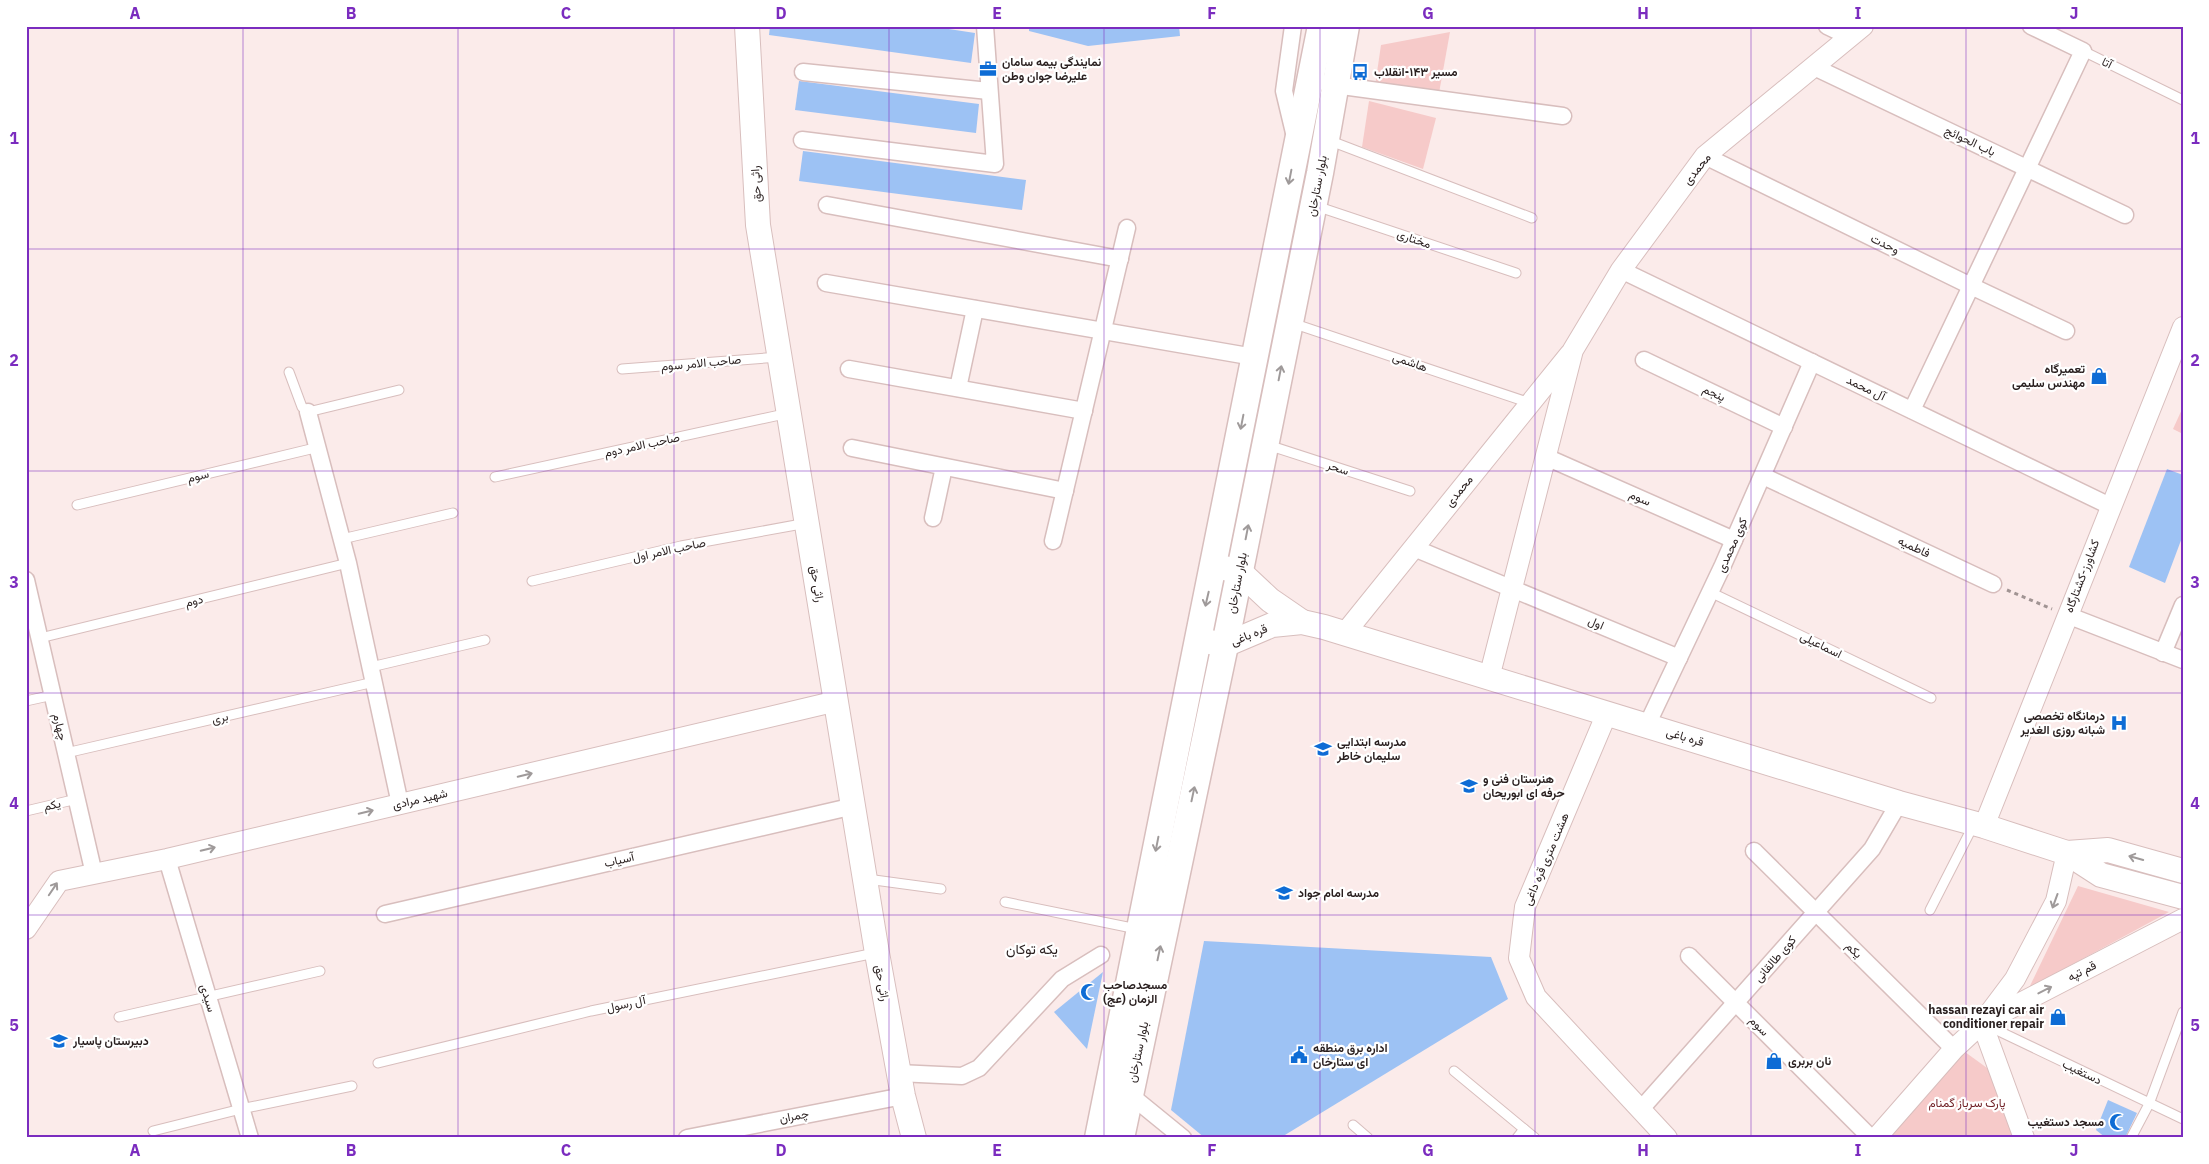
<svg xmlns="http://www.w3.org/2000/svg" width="2209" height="1164" viewBox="0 0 2209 1164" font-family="'IBM Plex Sans',Vazirmatn,sans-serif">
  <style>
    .green { fill: #f6cac9 }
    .building { fill: #9dc2f4 }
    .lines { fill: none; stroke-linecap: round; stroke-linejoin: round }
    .service-casing { stroke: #d8bebd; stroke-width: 11 }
    .minor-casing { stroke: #d8bebd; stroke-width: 19 }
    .tertiary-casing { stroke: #d8bebd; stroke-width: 22 }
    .secondary-casing { stroke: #d8bebd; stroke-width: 26 }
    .primary-casing { stroke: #d8bebd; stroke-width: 29 }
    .path { stroke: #a19493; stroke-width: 3; stroke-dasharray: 4 4; stroke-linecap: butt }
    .service { stroke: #fff; stroke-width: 9 }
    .minor { stroke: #fff; stroke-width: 16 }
    .tertiary { stroke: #fff; stroke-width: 20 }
    .secondary { stroke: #fff; stroke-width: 24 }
    .primary { stroke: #fff; stroke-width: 26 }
    .oneway { stroke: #9f9a9a }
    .grid { fill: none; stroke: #7b2cbf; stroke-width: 1; stroke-opacity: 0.55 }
    .labels { text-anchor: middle; stroke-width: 4.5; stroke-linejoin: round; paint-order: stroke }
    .poi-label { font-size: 12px; font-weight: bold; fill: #291f1f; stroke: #fff; text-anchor: start }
    .street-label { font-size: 12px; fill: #291f1f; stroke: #fff }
    .park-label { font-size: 12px; fill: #712227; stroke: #fff }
    .neighbourhood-label { font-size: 14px; fill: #291f1f; stroke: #fff }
    .neatline { fill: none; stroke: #7b2cbf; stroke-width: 2 }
    .grid-label { font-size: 16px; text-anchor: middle; font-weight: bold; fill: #7b2cbf }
  </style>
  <rect width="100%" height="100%" fill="#fbebea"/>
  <!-- green -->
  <g class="green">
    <polygon points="1450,32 1439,93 1375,86 1381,45"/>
    <polygon points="1369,101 1436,118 1423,169 1362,147"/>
    <polygon points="2183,407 2183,434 2173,429"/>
    <polygon points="2078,886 2169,912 2029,988"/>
    <polygon points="1965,1052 1994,1073 2016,1138 1887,1138"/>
  </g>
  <!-- building -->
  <g class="building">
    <polygon points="770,26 929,26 975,33 971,63 769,35"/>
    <polygon points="1029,26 1179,26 1180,36 1088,46 1029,31"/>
    <polygon points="799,81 979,104 976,133 795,110"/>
    <polygon points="803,151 1026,180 1022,210 799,181"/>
    <polygon points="2167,469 2183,475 2183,535 2165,583 2129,567"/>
    <polygon points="1204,941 1491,957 1508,999 1280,1138 1205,1138 1171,1110"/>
    <polygon points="1103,972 1087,1049 1054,1012"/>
    <polygon points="2108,1100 2137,1113 2125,1138 2106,1138 2096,1130"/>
  </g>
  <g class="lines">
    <!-- service casing -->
    <g class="service-casing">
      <g id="service">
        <polyline points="2083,51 2183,100"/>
        <polyline points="1328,140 1532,218"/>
        <polyline points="1316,206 1516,273"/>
        <polyline points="1292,323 1530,403"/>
        <polyline points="622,369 779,357"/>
        <polyline points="289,372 302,407 308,412 399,390"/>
        <polyline points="1268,445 1410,491"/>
        <polyline points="495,477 789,413"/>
        <polyline points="77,505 319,447"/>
        <polyline points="342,539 453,513"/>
        <polyline points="532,581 681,546 807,523"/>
        <polyline points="1710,592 1931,698"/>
        <polyline points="40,638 348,563"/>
        <polyline points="371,667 485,640"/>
        <polyline points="26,701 53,695"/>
        <polyline points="66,753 374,682"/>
        <polyline points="26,811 77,799"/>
        <polyline points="867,879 941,889"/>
        <polyline points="1005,902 1137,929"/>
        <polyline points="1930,910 1974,824"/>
        <polyline points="119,1017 320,971"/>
        <polyline points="1984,1024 2183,1119"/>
        <polyline points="378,1063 591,1011 875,953"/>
        <polyline points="1454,1071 1535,1138"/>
        <polyline points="1353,1125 1368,1138"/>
        <polyline points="153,1131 241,1109 352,1086"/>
        <polyline points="1517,1138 1524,1129"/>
        <polyline points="2131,1138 2149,1104 2183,1012"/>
      </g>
    </g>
    <!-- minor casing -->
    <g class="minor-casing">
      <g id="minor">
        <polyline points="1293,26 1284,91 1295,137"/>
        <polyline points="1827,26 1850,37"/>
        <polyline points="1814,67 2125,215"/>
        <polyline points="803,72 989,91"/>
        <polyline points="1327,84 1563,116"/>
        <polyline points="802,140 995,164 985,26"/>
        <polyline points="1705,156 1971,286 2066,331"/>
        <polyline points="827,205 1120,259"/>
        <polyline points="1621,270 2110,506"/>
        <polyline points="826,283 1254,357"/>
        <polyline points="1644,360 1784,427"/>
        <polyline points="849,369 1084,411"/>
        <polyline points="958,388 975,309"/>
        <polyline points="1912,410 2083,51 2031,26"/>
        <polyline points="308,412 348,563 400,804"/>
        <polyline points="852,448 1065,491"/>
        <polyline points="1546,457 1734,540"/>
        <polyline points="1763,476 1993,584"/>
        <polyline points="933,518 944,467"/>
        <polyline points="1053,541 1127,228"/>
        <polyline points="1414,548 1679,658"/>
        <polyline points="26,580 94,874"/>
        <polyline points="2067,615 2183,660"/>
        <polyline points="2163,653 2183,605"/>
        <polyline points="1647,725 1723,565 1812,362"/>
        <polyline points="1754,851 1954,1049"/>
        <polyline points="167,859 250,1138"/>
        <polyline points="385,914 854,806"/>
        <polyline points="1689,956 1871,1138"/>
        <polyline points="898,1073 962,1076 979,1068 1062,979 1101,955"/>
        <polyline points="1129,1094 1183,1138"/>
        <polyline points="1641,1109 1872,849 1899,803"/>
        <polyline points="687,1138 903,1096"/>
      </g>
    </g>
    <!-- tertiary casing -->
    <g class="tertiary-casing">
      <g id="tertiary">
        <polyline points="1345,633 1570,354"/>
        <polyline points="1489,678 1573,350 1621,270 1705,156 1863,26"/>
        <polyline points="1607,713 1525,907 1519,958 1536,997 1667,1138"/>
        <polyline points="1984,826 2183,327"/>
        <polyline points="2067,853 2056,901 2015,979 1982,1023 2183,919"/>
        <polyline points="26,929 59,881 167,859 837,701"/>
        <polyline points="1876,1138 1954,1049 1982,1023 2024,1138"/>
      </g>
    </g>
    <!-- secondary casing -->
    <g class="secondary-casing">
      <g id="secondary">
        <polyline points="747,26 758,225 877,953 903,1096 914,1138"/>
        <polyline points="1224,568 1239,571 1270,600 1302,622"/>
        <polyline points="1210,642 1225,645 1272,625 1302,622 1324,627 1899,803 1984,826 2067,853"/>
        <polyline points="2183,871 2108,850 2067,853 2101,875 2183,897"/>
      </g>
    </g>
    <!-- primary casing -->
    <g class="primary-casing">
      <g id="primary">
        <polyline points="1098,1138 1321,26"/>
        <polyline points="1121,1138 1225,645 1320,173 1346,26"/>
      </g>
    </g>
    <!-- path -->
    <polyline class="path" points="2007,590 2052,609"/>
    <!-- service -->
    <use href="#service" class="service"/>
    <!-- minor -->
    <use href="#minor" class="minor"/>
    <!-- tertiary -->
    <use href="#tertiary" class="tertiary"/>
    <!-- secondary -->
    <use href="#secondary" class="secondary"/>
    <!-- primary -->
    <use href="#primary" class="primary"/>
  </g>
  <!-- one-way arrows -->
  <defs><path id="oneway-shaft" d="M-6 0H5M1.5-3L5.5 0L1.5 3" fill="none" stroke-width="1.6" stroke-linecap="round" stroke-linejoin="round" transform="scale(1.25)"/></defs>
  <g class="oneway">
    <use href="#oneway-shaft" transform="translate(1290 177) rotate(101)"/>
    <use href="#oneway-shaft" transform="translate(1280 373) rotate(-79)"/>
    <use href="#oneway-shaft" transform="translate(1242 422) rotate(101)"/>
    <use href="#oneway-shaft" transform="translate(1247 532) rotate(-79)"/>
    <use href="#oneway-shaft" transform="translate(1207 599) rotate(103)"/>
    <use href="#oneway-shaft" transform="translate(525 775) rotate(-13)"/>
    <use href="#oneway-shaft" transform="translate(1193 794) rotate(-78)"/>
    <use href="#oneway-shaft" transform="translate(366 812) rotate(-13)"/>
    <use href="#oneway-shaft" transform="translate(1157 844) rotate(101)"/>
    <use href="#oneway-shaft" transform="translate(208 849) rotate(-13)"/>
    <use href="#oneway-shaft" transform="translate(2136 858) rotate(-164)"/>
    <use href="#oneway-shaft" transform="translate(53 889) rotate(-56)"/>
    <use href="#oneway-shaft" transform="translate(2055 901) rotate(110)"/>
    <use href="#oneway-shaft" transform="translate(1159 953) rotate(-78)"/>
    <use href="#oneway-shaft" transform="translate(2045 990) rotate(-27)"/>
  </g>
  <!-- grid -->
  <path class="grid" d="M 243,26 L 243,1138M 458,26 L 458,1138M 674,26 L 674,1138M 889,26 L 889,1138M 1104,26 L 1104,1138M 1320,26 L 1320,1138M 1535,26 L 1535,1138M 1751,26 L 1751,1138M 1966,26 L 1966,1138M 26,249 L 2183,249M 26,471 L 2183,471M 26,693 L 2183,693M 26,915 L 2183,915"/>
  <!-- icons -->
  <defs>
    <g id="office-bare" transform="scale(1.35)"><path d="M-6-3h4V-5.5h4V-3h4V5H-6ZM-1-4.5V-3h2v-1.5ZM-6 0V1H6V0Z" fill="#0e6cd5" stroke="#fff" stroke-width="2.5" paint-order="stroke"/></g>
    <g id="bus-bare" transform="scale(1.35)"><path d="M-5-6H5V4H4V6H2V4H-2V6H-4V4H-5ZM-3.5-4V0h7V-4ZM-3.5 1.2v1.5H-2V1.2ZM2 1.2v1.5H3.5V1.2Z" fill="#0e6cd5" stroke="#fff" stroke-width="2.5" paint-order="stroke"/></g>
    <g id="shop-bare" transform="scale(1.35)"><path d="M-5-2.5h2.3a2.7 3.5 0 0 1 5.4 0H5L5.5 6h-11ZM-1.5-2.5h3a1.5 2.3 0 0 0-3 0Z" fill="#0e6cd5" stroke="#fff" stroke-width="2.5" paint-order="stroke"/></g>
    <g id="hospital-bare" transform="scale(1.35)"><path d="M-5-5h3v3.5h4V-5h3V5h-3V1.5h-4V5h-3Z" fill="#0e6cd5" stroke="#fff" stroke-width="2.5" paint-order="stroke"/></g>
    <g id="school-bare" transform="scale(1.35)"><path d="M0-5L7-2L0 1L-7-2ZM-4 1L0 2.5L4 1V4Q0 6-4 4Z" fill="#0e6cd5" stroke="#fff" stroke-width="2.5" paint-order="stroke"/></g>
    <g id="mosque-bare" transform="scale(1.35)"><path d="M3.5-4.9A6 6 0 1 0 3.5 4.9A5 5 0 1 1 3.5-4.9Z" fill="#0e6cd5" stroke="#fff" stroke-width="2.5" paint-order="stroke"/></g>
    <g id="civic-bare" transform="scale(1.35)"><path d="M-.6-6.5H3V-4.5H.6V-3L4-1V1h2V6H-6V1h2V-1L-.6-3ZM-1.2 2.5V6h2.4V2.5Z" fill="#0e6cd5" stroke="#fff" stroke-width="2.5" paint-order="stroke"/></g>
  </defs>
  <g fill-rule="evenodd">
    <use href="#office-bare" x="988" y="69"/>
    <use href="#bus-bare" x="1360" y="72"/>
    <use href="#shop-bare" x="2099" y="376"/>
    <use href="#hospital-bare" x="2119" y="723"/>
    <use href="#school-bare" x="1323" y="749"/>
    <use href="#school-bare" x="1469" y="786"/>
    <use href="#school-bare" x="1284" y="893"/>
    <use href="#mosque-bare" x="1089" y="992"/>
    <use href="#shop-bare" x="2058" y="1017"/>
    <use href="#school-bare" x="59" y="1041"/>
    <use href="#civic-bare" x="1299" y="1055"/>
    <use href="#shop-bare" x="1774" y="1061"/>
    <use href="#mosque-bare" x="2118" y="1122"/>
  </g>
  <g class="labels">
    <!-- poi labels -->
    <g class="poi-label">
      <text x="1002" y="66">نمایندگی بیمه سامان<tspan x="1002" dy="14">علیرضا جوان وطن</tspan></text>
      <text x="1374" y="76">مسیر ۱۴۳-انقلاب</text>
      <text x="2085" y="373" text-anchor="end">تعمیرگاه<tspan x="2085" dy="14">مهندس سلیمی</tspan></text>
      <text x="2105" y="720" text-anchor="end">درمانگاه تخصصی<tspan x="2105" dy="14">شبانه روزی الغدیر</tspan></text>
      <text x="1337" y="746">مدرسه ابتدایی<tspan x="1337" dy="14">سلیمان خاطر</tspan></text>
      <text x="1483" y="783">هنرستان فنی و<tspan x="1483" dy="14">حرفه ای ابوریحان</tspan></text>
      <text x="1298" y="897">مدرسه امام جواد</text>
      <text x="1103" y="989">مسجدصاحب<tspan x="1103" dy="14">الزمان (عج)</tspan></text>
      <text x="2044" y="1014" text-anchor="end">hassan rezayi car air<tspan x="2044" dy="14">conditioner repair</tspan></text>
      <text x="73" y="1045">دبیرستان پاسیار</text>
      <text x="1313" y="1052">اداره برق منطقه<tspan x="1313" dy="14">ای ستارخان</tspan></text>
      <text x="1788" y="1065">نان بربری</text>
      <text x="2104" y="1126" text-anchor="end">مسجد دستغیب</text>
    </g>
    <!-- street labels -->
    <g class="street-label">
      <text transform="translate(2107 63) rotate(26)" y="4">آتا</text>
      <text transform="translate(1970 141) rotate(25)" y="4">باب الحوائج</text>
      <text transform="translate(1697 169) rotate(-51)" y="4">محمدی</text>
      <text transform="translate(756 184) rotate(-93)" y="4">راثی حق</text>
      <text transform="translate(1317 186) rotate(-79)" y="4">بلوار ستارخان</text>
      <text transform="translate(1414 239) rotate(19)" y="4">مختاری</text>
      <text transform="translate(1885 244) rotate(26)" y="4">وحدت</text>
      <text transform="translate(1410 362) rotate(19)" y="4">هاشمی</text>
      <text transform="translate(701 363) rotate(-5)" y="4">صاحب الامر سوم</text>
      <text transform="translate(1866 388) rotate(26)" y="4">آل محمد</text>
      <text transform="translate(1714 393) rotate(25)" y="4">پنجم</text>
      <text transform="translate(642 445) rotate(-12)" y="4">صاحب الامر دوم</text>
      <text transform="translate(1338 468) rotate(18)" y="4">سحر</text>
      <text transform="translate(198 476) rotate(-14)" y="4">سوم</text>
      <text transform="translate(1459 491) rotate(-51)" y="4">محمدی</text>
      <text transform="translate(1640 498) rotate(24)" y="4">سوم</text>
      <text transform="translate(1732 545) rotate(-66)" y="4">کوی محمدی</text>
      <text transform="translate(1914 547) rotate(25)" y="4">فاطمیه</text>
      <text transform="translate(669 550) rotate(-12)" y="4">صاحب الامر اول</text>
      <text transform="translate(2082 576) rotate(-69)" y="4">کشاورز-کشتارگاه</text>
      <text transform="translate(1237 583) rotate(-79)" y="4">بلوار ستارخان</text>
      <text transform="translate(817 584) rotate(81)" y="4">راثی حق</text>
      <text transform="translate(194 601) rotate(-14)" y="4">دوم</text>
      <text transform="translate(1596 623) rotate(23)" y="4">اول</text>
      <text transform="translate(1249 635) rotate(-22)" y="4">قره باغی</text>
      <text transform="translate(1821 645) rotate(26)" y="4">اسماعیلی</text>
      <text transform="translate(220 718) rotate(-13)" y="4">بری</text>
      <text transform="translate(60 727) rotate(77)" y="4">چهارم</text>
      <text transform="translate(1685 737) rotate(17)" y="4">قره باغی</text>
      <text transform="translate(420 799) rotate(-13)" y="4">شهید مرادی</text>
      <text transform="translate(52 805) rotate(-13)" y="4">یکم</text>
      <text transform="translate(1546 859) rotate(-67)" y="4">هشت متری قره داغی</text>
      <text transform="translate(619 860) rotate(-13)" y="4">آسیاب</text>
      <text transform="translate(1854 950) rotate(45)" y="4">یکم</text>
      <text transform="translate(1775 959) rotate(-49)" y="4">کوی طالقانی</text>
      <text transform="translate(2082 971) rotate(-27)" y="4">قم تپه</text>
      <text transform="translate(882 983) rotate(80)" y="4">راثی حق</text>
      <text transform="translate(208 998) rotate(73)" y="4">سیدی</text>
      <text transform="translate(626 1004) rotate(-12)" y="4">آل رسول</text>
      <text transform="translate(1759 1026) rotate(45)" y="4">سوم</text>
      <text transform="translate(1138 1052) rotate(-78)" y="4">بلوار ستارخان</text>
      <text transform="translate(2082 1072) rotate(26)" y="4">دستغیب</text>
      <text transform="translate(794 1116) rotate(-11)" y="4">چمران</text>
    </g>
    <!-- park labels -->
    <g class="park-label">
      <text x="1967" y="1107">پارک سرباز گمنام</text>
    </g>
    <!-- neighbourhood labels -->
    <g class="neighbourhood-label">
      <text x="1032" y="954">یکه توکان</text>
    </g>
  </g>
  <!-- border -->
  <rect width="2209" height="1164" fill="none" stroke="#ffffff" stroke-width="55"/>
  <rect x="28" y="28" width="2154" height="1108" class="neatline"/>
  <g class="grid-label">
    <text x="135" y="19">A</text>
    <text x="351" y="19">B</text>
    <text x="566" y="19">C</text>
    <text x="781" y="19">D</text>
    <text x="997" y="19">E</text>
    <text x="1212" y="19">F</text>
    <text x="1428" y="19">G</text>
    <text x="1643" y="19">H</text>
    <text x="1858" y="19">I</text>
    <text x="2074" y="19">J</text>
    <text x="14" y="144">1</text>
    <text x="2195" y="144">1</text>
    <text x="14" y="366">2</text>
    <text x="2195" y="366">2</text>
    <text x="14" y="588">3</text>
    <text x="2195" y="588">3</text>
    <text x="14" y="809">4</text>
    <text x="2195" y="809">4</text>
    <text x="14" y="1031">5</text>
    <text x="2195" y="1031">5</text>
    <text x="135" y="1156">A</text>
    <text x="351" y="1156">B</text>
    <text x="566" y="1156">C</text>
    <text x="781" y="1156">D</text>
    <text x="997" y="1156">E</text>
    <text x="1212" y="1156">F</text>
    <text x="1428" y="1156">G</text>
    <text x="1643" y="1156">H</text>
    <text x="1858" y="1156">I</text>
    <text x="2074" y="1156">J</text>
  </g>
</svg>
